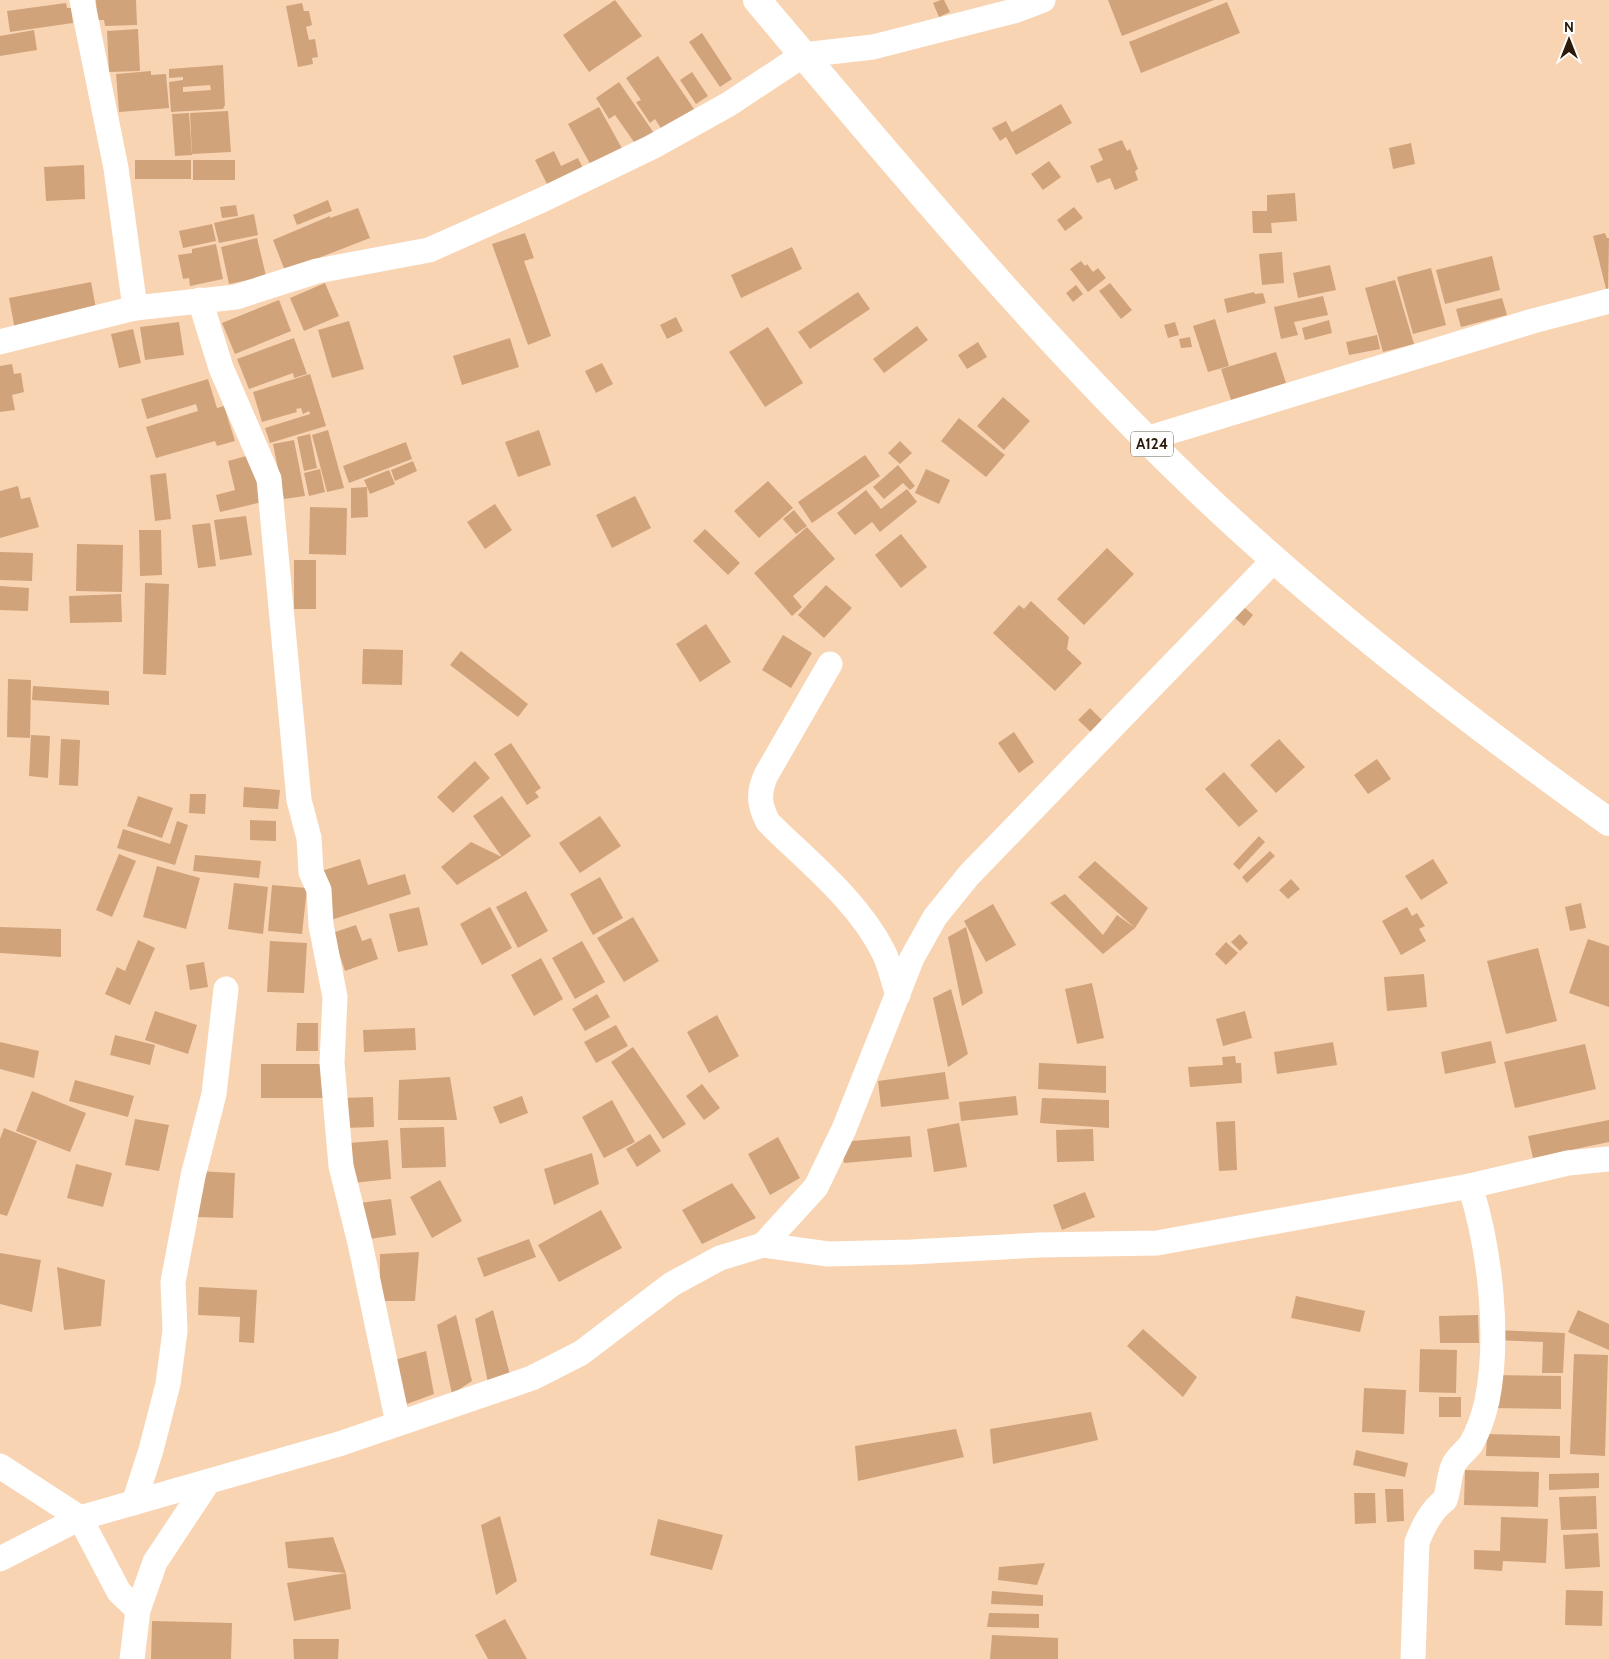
<svg xmlns="http://www.w3.org/2000/svg" width="1609" height="1659" viewBox="0 0 1609 1659" font-family="Cabin,sans-serif">
  <style>
    .building { fill: #d0a37b; fill-rule: evenodd }
    .lines { fill: none; stroke-linecap: round; stroke-linejoin: round }
    .minor { stroke: #fff; stroke-width: 25 }
    .trunk { stroke: #fff; stroke-width: 28 }
    .labels { text-anchor: middle; stroke-width: 5; stroke-linejoin: round; paint-order: stroke }
    .shield { fill: #fdfdfd; stroke: #6a5e53; stroke-width: 1 }
    .shield-label { font-size: 15px; font-weight: bold; fill: #2b1a0a }
  </style>
  <rect width="100%" height="100%" fill="#f9d4b3"/>
  <!-- building -->
  <g class="building">
    <polygon points="96,0 136,0 137,25 105,26 104,20 97,20"/>
    <polygon points="615,0 642,36 589,72 563,35"/>
    <polygon points="941,0 944,0 950,12 939,17 933,3"/>
    <polygon points="1108,0 1214,0 1122,36"/>
    <polygon points="1227,2 1240,33 1141,73 1129,42"/>
    <polygon points="66,3 67,8 71,8 73,23 10,32 7,11"/>
    <polygon points="302,3 304,11 309,11 312,25 306,27 309,40 315,39 318,57 312,58 313,64 298,67 286,6"/>
    <polygon points="138,29 140,71 109,72 107,31"/>
    <polygon points="34,30 37,50 0,56 0,36"/>
    <polygon points="702,33 732,79 720,87 689,42"/>
    <polygon points="658,56 694,109 662,130 655,119 650,123 636,102 641,100 626,78"/>
    <path d="M 223,65 L 225,105 L 223,109 L 171,112 L 169,82 L 183,80 L 183,77 L 169,78 L 169,69 ZM 210,85 L 211,90 L 183,92 L 183,87 Z"/>
    <polygon points="151,71 151,75 166,74 169,108 119,112 116,74"/>
    <polygon points="692,72 708,96 696,104 680,80"/>
    <polygon points="619,82 656,136 639,149 615,115 609,119 596,98"/>
    <polygon points="1061,104 1072,123 1016,155 1006,137 1000,141 992,128 1006,121 1012,132"/>
    <polygon points="599,107 624,152 593,169 568,124"/>
    <polygon points="228,111 231,152 192,154 190,113"/>
    <polygon points="189,113 192,155 175,156 172,114"/>
    <polygon points="1122,140 1127,151 1130,149 1138,169 1135,171 1138,180 1115,190 1110,178 1097,183 1090,166 1103,160 1098,149"/>
    <polygon points="1411,143 1415,164 1393,169 1389,148"/>
    <polygon points="554,151 561,166 578,158 584,170 549,188 535,160"/>
    <rect x="135" y="160" width="56" height="19"/>
    <rect x="193" y="160" width="42" height="20"/>
    <polygon points="1049,161 1061,177 1043,190 1031,174"/>
    <polygon points="84,165 85,199 46,201 44,167"/>
    <polygon points="1295,193 1297,221 1271,223 1272,233 1253,233 1252,211 1267,211 1267,195"/>
    <polygon points="328,200 332,211 297,225 293,215"/>
    <polygon points="236,205 238,216 222,218 220,207"/>
    <polygon points="1074,207 1083,218 1065,231 1057,220"/>
    <polygon points="358,208 370,238 285,271 273,240 330,216 330,218"/>
    <polygon points="254,214 258,235 219,243 214,223"/>
    <polygon points="212,224 216,241 183,248 179,231"/>
    <polygon points="525,233 534,258 524,261 551,336 528,345 492,244"/>
    <polygon points="1605,233 1607,238 1609,238 1608,297 1593,236"/>
    <polygon points="257,238 266,276 229,284 221,247"/>
    <polygon points="216,244 223,279 190,286 189,278 183,279 178,255 192,253 192,249"/>
    <polygon points="792,247 802,269 741,298 731,275"/>
    <polygon points="1282,252 1284,283 1262,285 1259,254"/>
    <polygon points="1492,256 1500,290 1445,304 1436,270"/>
    <polygon points="1081,261 1085,266 1087,264 1093,272 1098,268 1106,278 1088,292 1070,269"/>
    <polygon points="1330,265 1336,290 1298,298 1293,273"/>
    <polygon points="1431,268 1446,325 1413,334 1397,277"/>
    <polygon points="1395,280 1414,344 1383,352 1365,288"/>
    <polygon points="91,282 97,314 15,330 9,298"/>
    <polygon points="325,283 339,316 304,331 290,298"/>
    <polygon points="1110,283 1132,310 1121,319 1099,291"/>
    <polygon points="1076,285 1083,294 1073,302 1066,293"/>
    <polygon points="858,292 870,309 810,349 798,332"/>
    <polygon points="1254,292 1255,294 1263,293 1266,303 1227,313 1224,299"/>
    <polygon points="1323,296 1328,315 1294,322 1298,335 1281,339 1274,307"/>
    <polygon points="1502,298 1507,315 1461,327 1456,309"/>
    <polygon points="279,300 291,331 235,354 222,323"/>
    <polygon points="676,317 683,331 667,339 660,325"/>
    <polygon points="1215,319 1229,366 1208,372 1193,326"/>
    <polygon points="1329,320 1332,333 1305,340 1302,328"/>
    <polygon points="349,321 364,369 332,378 318,330"/>
    <polygon points="179,322 184,355 145,360 140,327"/>
    <polygon points="1175,322 1179,335 1168,338 1164,325"/>
    <polygon points="917,326 928,340 884,373 873,359"/>
    <polygon points="768,327 803,383 765,407 729,352"/>
    <polygon points="133,329 141,363 119,368 111,334"/>
    <polygon points="1377,335 1380,349 1349,355 1346,342"/>
    <polygon points="1190,337 1192,347 1181,348 1179,339"/>
    <polygon points="294,338 307,374 294,378 293,373 249,389 237,359"/>
    <polygon points="510,338 519,367 462,385 453,356"/>
    <polygon points="978,342 987,357 967,369 958,355"/>
    <polygon points="1276,352 1286,383 1231,400 1221,369"/>
    <polygon points="602,363 613,384 596,393 585,371"/>
    <polygon points="12,364 14,374 21,373 24,392 12,395 15,410 0,412 0,366"/>
    <polygon points="310,374 326,426 270,443 265,428 310,414 309,411 303,414 301,408 296,409 297,412 262,422 253,392"/>
    <polygon points="208,379 217,408 224,406 235,441 217,446 215,441 156,458 146,427 198,411 196,404 147,419 141,399"/>
    <polygon points="1003,397 1030,421 1004,450 977,426"/>
    <polygon points="959,418 1005,455 986,477 941,441"/>
    <polygon points="328,430 344,488 327,492 312,435"/>
    <polygon points="539,430 551,465 518,477 505,442"/>
    <polygon points="310,434 317,468 304,471 297,437"/>
    <polygon points="294,440 305,496 284,499 273,444"/>
    <polygon points="900,441 912,453 900,464 888,453"/>
    <polygon points="406,442 412,459 349,483 343,466"/>
    <polygon points="250,455 262,502 220,512 216,495 235,490 228,461"/>
    <polygon points="865,455 880,476 812,523 798,502"/>
    <polygon points="413,461 417,471 395,481 391,470"/>
    <polygon points="898,465 915,486 910,490 903,483 884,499 873,487"/>
    <polygon points="320,469 325,492 309,496 304,473"/>
    <polygon points="926,469 950,480 939,504 915,493"/>
    <polygon points="389,470 395,484 370,494 364,480"/>
    <polygon points="166,473 171,519 155,521 150,475"/>
    <polygon points="768,481 793,508 759,538 734,511"/>
    <polygon points="18,486 21,499 30,497 39,527 0,538 0,491"/>
    <polygon points="367,487 368,517 351,518 351,488"/>
    <polygon points="907,489 917,502 880,532 872,522 855,535 837,513 866,490 881,509"/>
    <polygon points="635,496 651,528 612,548 596,515"/>
    <polygon points="495,504 512,530 485,549 467,522"/>
    <polygon points="310,507 347,508 346,555 309,554"/>
    <polygon points="794,510 807,526 796,534 783,519"/>
    <polygon points="246,516 252,555 220,560 214,520"/>
    <polygon points="210,523 216,566 198,568 192,525"/>
    <polygon points="807,527 835,559 793,596 802,607 792,616 754,573"/>
    <polygon points="705,529 740,563 728,575 693,541"/>
    <polygon points="139,530 161,530 162,575 140,576"/>
    <polygon points="901,534 927,567 901,588 875,555"/>
    <polygon points="77,544 123,545 122,592 76,591"/>
    <polygon points="1107,548 1134,574 1084,625 1057,599"/>
    <polygon points="0,552 33,553 32,581 0,580"/>
    <rect x="294" y="560" width="22" height="49"/>
    <polygon points="145,583 169,584 166,675 143,674"/>
    <polygon points="826,585 852,608 824,638 798,615"/>
    <polygon points="0,586 29,588 28,611 0,610"/>
    <polygon points="121,594 122,622 70,623 69,596"/>
    <polygon points="1031,601 1069,637 1067,649 1082,663 1055,691 993,633 1019,605 1024,609"/>
    <polygon points="1244,607 1253,615 1244,626 1235,618"/>
    <polygon points="706,624 731,662 700,682 676,644"/>
    <polygon points="783,635 812,653 791,688 762,670"/>
    <polygon points="363,649 403,650 402,685 362,684"/>
    <polygon points="461,651 528,704 518,717 450,665"/>
    <polygon points="8,679 31,680 30,738 7,737"/>
    <polygon points="33,686 109,691 109,705 32,700"/>
    <polygon points="1090,708 1102,720 1091,732 1078,720"/>
    <polygon points="1014,732 1034,762 1019,773 998,743"/>
    <polygon points="31,735 50,736 48,778 29,776"/>
    <polygon points="61,739 80,740 78,786 59,785"/>
    <polygon points="1279,739 1305,767 1276,793 1250,765"/>
    <polygon points="511,743 541,788 535,792 539,797 527,805 494,754"/>
    <polygon points="1377,759 1391,779 1368,794 1354,775"/>
    <polygon points="475,761 490,778 453,813 437,797"/>
    <polygon points="1224,772 1258,811 1239,827 1205,789"/>
    <polygon points="244,787 280,790 278,809 243,807"/>
    <polygon points="190,794 206,794 205,814 189,813"/>
    <polygon points="138,796 173,808 162,838 127,826"/>
    <polygon points="502,796 531,836 502,857 457,885 441,867 471,842 502,857 473,816"/>
    <polygon points="600,816 621,846 580,873 559,843"/>
    <polygon points="250,820 276,821 276,841 250,840"/>
    <polygon points="177,821 188,825 175,865 117,848 123,829 170,844"/>
    <polygon points="1259,836 1265,842 1239,870 1233,864"/>
    <polygon points="1270,851 1275,856 1247,883 1242,877"/>
    <polygon points="119,854 136,861 112,917 96,910"/>
    <polygon points="195,855 261,861 259,878 193,871"/>
    <polygon points="360,859 368,885 405,874 411,894 328,921 318,872"/>
    <polygon points="1433,859 1448,883 1421,900 1405,876"/>
    <polygon points="1095,861 1148,908 1135,928 1078,877"/>
    <polygon points="157,866 200,878 186,929 143,917"/>
    <polygon points="600,877 623,918 593,935 570,894"/>
    <polygon points="1291,879 1300,889 1288,899 1279,890"/>
    <polygon points="234,883 268,887 263,934 228,929"/>
    <polygon points="272,885 307,888 302,934 268,931"/>
    <polygon points="526,891 548,931 518,948 496,907"/>
    <polygon points="1065,894 1103,935 1117,915 1135,928 1103,954 1050,903"/>
    <polygon points="1581,903 1586,928 1570,931 1565,907"/>
    <polygon points="993,904 1016,945 986,962 964,921"/>
    <polygon points="419,907 428,945 398,952 389,914"/>
    <polygon points="490,907 512,948 482,965 460,924"/>
    <polygon points="1407,907 1412,916 1417,913 1425,926 1419,929 1426,941 1401,955 1382,921"/>
    <polygon points="633,917 659,961 624,982 597,938"/>
    <polygon points="356,925 362,941 371,938 378,959 345,971 332,933"/>
    <polygon points="0,927 61,929 61,957 0,953"/>
    <polygon points="966,927 983,993 962,1006 948,937"/>
    <polygon points="1240,934 1248,943 1240,951 1231,942"/>
    <polygon points="1588,939 1609,946 1609,1007 1569,993"/>
    <polygon points="138,940 155,948 130,1005 105,994 117,967 125,971"/>
    <polygon points="270,941 307,943 304,993 267,992"/>
    <polygon points="582,941 605,982 575,999 552,958"/>
    <polygon points="1226,942 1238,953 1226,965 1215,954"/>
    <polygon points="1538,948 1557,1021 1506,1034 1487,961"/>
    <polygon points="541,958 563,999 534,1016 511,975"/>
    <polygon points="204,962 208,987 190,990 186,965"/>
    <polygon points="1424,974 1427,1007 1387,1011 1384,977"/>
    <polygon points="1092,983 1104,1038 1077,1044 1065,989"/>
    <polygon points="951,989 968,1054 948,1067 933,998"/>
    <polygon points="597,994 610,1017 585,1031 572,1009"/>
    <polygon points="155,1011 197,1025 188,1054 145,1040"/>
    <polygon points="1245,1011 1252,1038 1223,1046 1216,1019"/>
    <polygon points="717,1015 739,1056 709,1073 687,1032"/>
    <polygon points="297,1023 318,1023 318,1051 296,1051"/>
    <polygon points="616,1025 628,1046 596,1063 584,1042"/>
    <polygon points="415,1028 416,1050 364,1052 363,1030"/>
    <polygon points="115,1035 155,1045 150,1065 110,1055"/>
    <polygon points="1491,1041 1496,1063 1445,1074 1441,1052"/>
    <polygon points="0,1042 39,1051 34,1078 0,1069"/>
    <polygon points="1333,1042 1337,1065 1277,1074 1274,1052"/>
    <polygon points="1585,1044 1596,1089 1515,1108 1504,1062"/>
    <polygon points="633,1047 686,1124 663,1139 611,1062"/>
    <polygon points="1235,1056 1236,1063 1241,1063 1242,1083 1190,1087 1188,1067 1223,1065 1222,1057"/>
    <polygon points="1039,1063 1106,1066 1106,1093 1038,1089"/>
    <rect x="261" y="1064" width="62" height="34"/>
    <polygon points="945,1072 949,1099 881,1107 878,1081"/>
    <polygon points="450,1077 457,1120 398,1120 399,1080"/>
    <polygon points="75,1080 134,1096 128,1117 69,1101"/>
    <polygon points="702,1084 720,1108 704,1120 686,1096"/>
    <polygon points="32,1091 86,1113 70,1152 16,1131"/>
    <polygon points="522,1096 528,1113 500,1124 493,1107"/>
    <polygon points="1016,1096 1018,1115 961,1121 959,1102"/>
    <polygon points="373,1097 374,1127 343,1128 342,1098"/>
    <polygon points="1042,1098 1109,1100 1109,1128 1040,1123"/>
    <polygon points="612,1100 635,1142 604,1158 582,1117"/>
    <polygon points="135,1119 169,1125 159,1171 125,1165"/>
    <polygon points="1609,1120 1609,1142 1533,1158 1528,1136"/>
    <polygon points="1235,1121 1237,1170 1219,1171 1216,1122"/>
    <polygon points="959,1123 967,1167 934,1172 927,1129"/>
    <polygon points="444,1127 446,1167 402,1168 400,1128"/>
    <polygon points="4,1128 37,1141 7,1216 0,1214 0,1139"/>
    <polygon points="1093,1129 1094,1161 1057,1162 1056,1130"/>
    <polygon points="650,1134 661,1151 637,1167 626,1149"/>
    <polygon points="910,1136 912,1157 844,1163 841,1142"/>
    <polygon points="778,1137 800,1178 770,1195 748,1154"/>
    <polygon points="388,1140 391,1179 353,1183 349,1143"/>
    <polygon points="592,1153 599,1184 554,1205 544,1169"/>
    <polygon points="76,1164 112,1173 103,1207 67,1198"/>
    <polygon points="197,1171 235,1173 233,1218 195,1217"/>
    <polygon points="440,1180 462,1221 432,1238 410,1197"/>
    <polygon points="732,1183 756,1218 702,1244 682,1210"/>
    <polygon points="1085,1192 1095,1217 1062,1230 1053,1205"/>
    <polygon points="391,1199 396,1235 363,1240 359,1203"/>
    <polygon points="601,1210 622,1248 559,1282 538,1245"/>
    <polygon points="529,1239 536,1257 484,1277 477,1258"/>
    <polygon points="419,1252 415,1301 380,1301 380,1254"/>
    <polygon points="0,1253 41,1260 32,1312 0,1304"/>
    <polygon points="57,1267 105,1280 101,1326 64,1330"/>
    <polygon points="199,1287 257,1290 254,1343 239,1342 240,1317 198,1315"/>
    <polygon points="1296,1296 1365,1311 1360,1332 1291,1318"/>
    <polygon points="493,1310 510,1375 489,1388 475,1319"/>
    <polygon points="1578,1310 1609,1324 1609,1350 1568,1332"/>
    <polygon points="456,1315 472,1381 452,1394 437,1325"/>
    <polygon points="1478,1315 1479,1343 1440,1343 1439,1316"/>
    <polygon points="1143,1329 1197,1377 1183,1397 1127,1346"/>
    <polygon points="1494,1330 1565,1333 1563,1373 1542,1373 1543,1342 1493,1340"/>
    <polygon points="1420,1349 1457,1350 1456,1393 1419,1392"/>
    <polygon points="426,1351 434,1394 407,1404 391,1361"/>
    <polygon points="1574,1354 1608,1355 1605,1456 1570,1454"/>
    <polygon points="1492,1375 1561,1376 1561,1409 1491,1408"/>
    <polygon points="1364,1388 1406,1390 1404,1434 1362,1432"/>
    <rect x="1439" y="1397" width="22" height="20"/>
    <polygon points="1091,1412 1098,1440 993,1464 990,1429"/>
    <polygon points="956,1429 964,1457 858,1481 855,1446"/>
    <polygon points="1487,1434 1560,1436 1560,1458 1486,1456"/>
    <polygon points="1356,1450 1408,1463 1405,1477 1353,1465"/>
    <polygon points="1465,1470 1539,1472 1538,1507 1464,1505"/>
    <polygon points="1599,1473 1599,1488 1549,1490 1549,1474"/>
    <polygon points="1385,1489 1403,1489 1404,1521 1387,1522"/>
    <polygon points="1354,1493 1375,1493 1376,1523 1355,1524"/>
    <polygon points="1596,1496 1597,1529 1561,1530 1559,1497"/>
    <polygon points="500,1516 517,1581 496,1595 481,1525"/>
    <polygon points="1501,1517 1548,1519 1546,1563 1503,1561 1502,1571 1474,1569 1474,1550 1500,1551"/>
    <polygon points="658,1519 723,1535 712,1570 650,1555"/>
    <polygon points="1598,1533 1600,1567 1565,1569 1563,1535"/>
    <polygon points="333,1537 346,1573 351,1609 294,1621 287,1583 346,1573 288,1568 285,1542"/>
    <polygon points="1045,1563 1037,1585 998,1580 999,1567"/>
    <polygon points="1566,1590 1603,1591 1602,1626 1565,1625"/>
    <polygon points="992,1591 1043,1595 1043,1606 991,1604"/>
    <polygon points="989,1613 1039,1614 1039,1628 987,1627"/>
    <polygon points="505,1619 527,1659 488,1659 475,1635"/>
    <polygon points="152,1621 232,1623 231,1659 151,1659"/>
    <polygon points="992,1635 1058,1638 1058,1659 990,1659"/>
    <polygon points="293,1639 339,1639 338,1659 294,1659"/>
  </g>
  <g class="lines">
    <!-- minor -->
    <g class="minor">
      <polyline points="82,0 116,168 135,308"/>
      <polyline points="200,300 221,368 269,479 299,800 309,838 311,872 319,890 321,925 335,997 332,1063 341,1166 360,1243 398,1423"/>
      <polyline points="0,342 135,308 236,297 317,271 429,250 542,200 652,147 729,104 803,55 873,47 1014,11 1043,0"/>
      <polyline points="1146,439 1533,321 1609,301"/>
      <polyline points="1274,560 969,875 935,917 912,958 844,1129 816,1187 763,1245 828,1254 911,1252 1039,1245 1157,1243 1470,1186 1568,1163 1609,1159"/>
      <path d="M 830,664 L 766,775 C 758,793 759,805 768,822 C 808,862 857,900 883,951 C 890,964 893,981 898,995"/>
      <polyline points="0,1466 80,1518 119,1592 138,1610"/>
      <polyline points="134,1503 151,1450 168,1384 175,1331 173,1282 193,1176 214,1094 226,989"/>
      <polyline points="0,1559 80,1518 339,1444 532,1378 581,1353 672,1284 720,1258 763,1245"/>
      <polyline points="132,1659 138,1610 155,1562 208,1482"/>
      <path d="M 1413,1659 L 1417,1542 C 1423,1527 1431,1510 1445,1500 C 1449,1490 1449,1472 1454,1464 C 1458,1456 1466,1451 1471,1444 C 1478,1432 1484,1414 1487,1401 C 1500,1336 1490,1248 1470,1186"/>
    </g>
    <!-- trunk -->
    <path class="trunk" d="M 757,0 C 897,166 1036,333 1192,484 C 1320,607 1465,719 1609,822"/>
  </g>
  <g class="labels">
    <!-- shield labels -->
    <rect class="shield" x="1131" y="431.5" width="42" height="25" rx="4"/>
    <g class="shield-label">
      <text x="1152" y="449">A124</text>
    </g>
  </g>
  <!-- north arrow -->
  <g transform="translate(1569 40)" stroke="#fdfdfd" stroke-width="4" paint-order="stroke">
  <path d="M0-4L9 19L0 12L-9 19Z" fill="#2b1a0a"/>
  <text y="-8" font-size="14" font-weight="bold" text-anchor="middle" fill="#2b1a0a">N</text>
  </g>
</svg>
